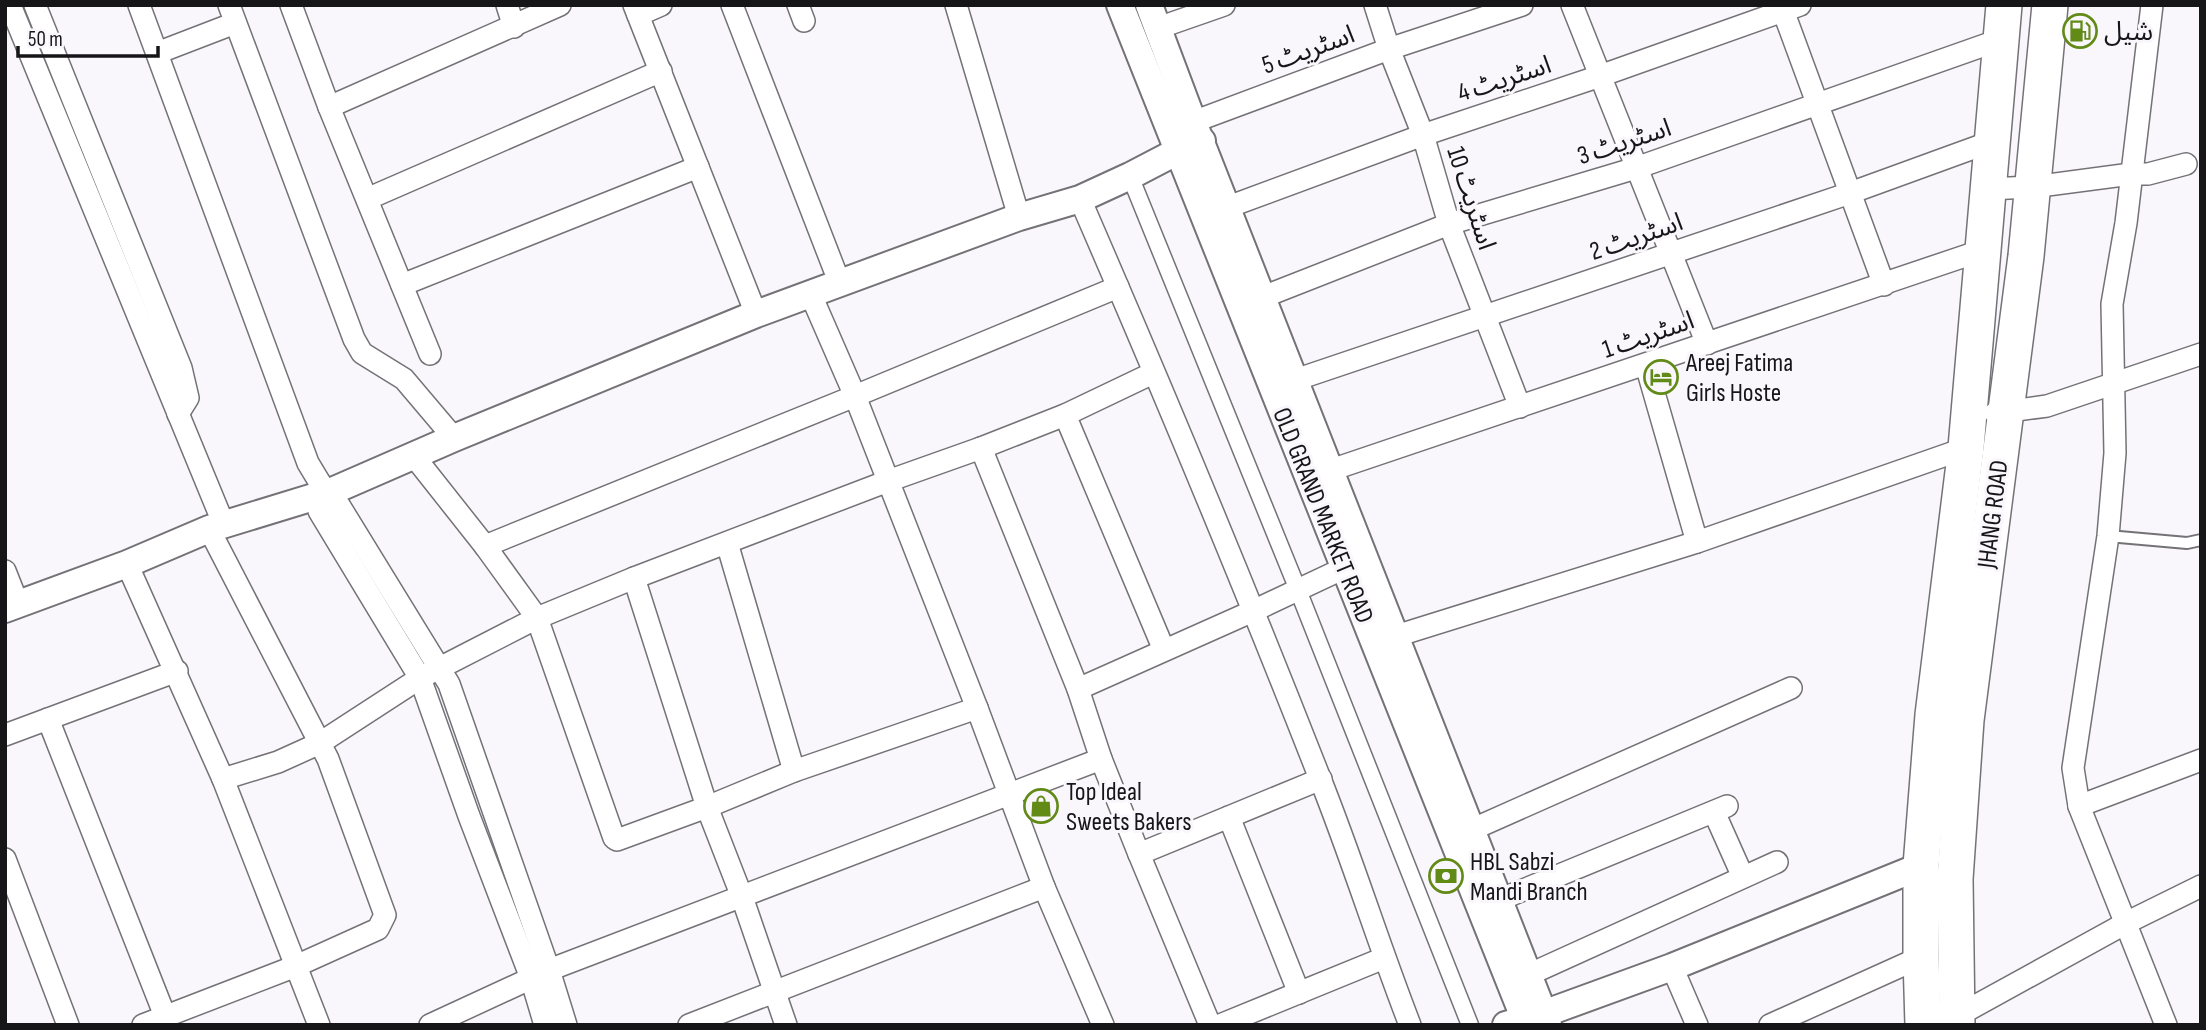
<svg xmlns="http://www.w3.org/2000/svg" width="2206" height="1030" viewBox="0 0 2206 1030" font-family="'Sofia Sans Condensed','Noto Sans Arabic',sans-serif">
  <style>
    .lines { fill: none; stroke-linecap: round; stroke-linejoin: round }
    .service-casing { stroke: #747277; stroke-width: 14 }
    .pedestrian-casing { stroke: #747277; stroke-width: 19 }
    .minor-casing { stroke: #747277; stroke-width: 24 }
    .tertiary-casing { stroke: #747277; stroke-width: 30 }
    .trunk-casing { stroke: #747277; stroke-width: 38 }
    .service { stroke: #fff; stroke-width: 10 }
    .pedestrian { stroke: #fff; stroke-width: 16 }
    .minor { stroke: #fff; stroke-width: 21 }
    .tertiary { stroke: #fff; stroke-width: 26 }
    .trunk { stroke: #fff; stroke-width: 35 }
    .labels { text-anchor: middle; stroke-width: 6; stroke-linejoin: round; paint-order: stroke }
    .poi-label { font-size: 26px; fill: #161517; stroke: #f9f6fc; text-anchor: start }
    .street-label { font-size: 26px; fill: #161517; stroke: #f9f6fc }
  </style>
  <rect width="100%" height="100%" fill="#f9f6fc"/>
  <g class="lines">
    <!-- service casing -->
    <g class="service-casing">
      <polyline id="service" points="2108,536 2187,543 2201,540"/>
    </g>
    <!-- pedestrian casing -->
    <g class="pedestrian-casing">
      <polyline id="pedestrian" points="1130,176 1298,590 1470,1025"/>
    </g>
    <!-- minor casing -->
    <g class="minor-casing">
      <g id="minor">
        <polyline points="10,5 224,525"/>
        <polyline points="35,5 181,368 188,398 178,414"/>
        <polyline points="139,5 308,463 320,483 339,505 449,684 549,970 566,1025"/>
        <polyline points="229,5 354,339 362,353 404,379 454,438"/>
        <polyline points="291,5 329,107 430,354"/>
        <polyline points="507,5 514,27"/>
        <polyline points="634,5 756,314"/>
        <polyline points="732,5 840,284"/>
        <polyline points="798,5 804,21"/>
        <polyline points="956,5 1019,217"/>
        <polyline points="1375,5 1389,49 1423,135 1449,224 1520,407"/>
        <polyline points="1572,5 1707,344"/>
        <polyline points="1781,5 1884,285"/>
        <polyline points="2152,5 2126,223 2112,304 2115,453 2108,536 2073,768 2079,806 2166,1025"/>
        <polyline points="638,15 661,5"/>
        <polyline points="1158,28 1224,5"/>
        <polyline points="157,53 235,23"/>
        <polyline points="329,107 560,5"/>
        <polyline points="1193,122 1389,49 1522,5"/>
        <polyline points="1987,189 2032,187 2131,174 2148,174 2186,164"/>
        <polyline points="367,199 661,71"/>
        <path d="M 1080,199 C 1163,390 1243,582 1319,776 C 1352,858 1378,943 1410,1025"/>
        <polyline points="1228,207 1423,135 1600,76 1800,5"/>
        <polyline points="402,285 698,167"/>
        <polyline points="811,295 855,396 977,708 1044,887 1103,1025"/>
        <polyline points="1263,297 1449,224 1636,168 2002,39"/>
        <polyline points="1646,365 1697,542"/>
        <polyline points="1295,380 1850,193 1993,141"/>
        <polyline points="1995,413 2047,406 2201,354"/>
        <polyline points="1065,415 1164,650"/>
        <polyline points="981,448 1078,689 1101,759 1139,854 1321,779"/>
        <polyline points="413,455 485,546 537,618 614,838 617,840 707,807 794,771 977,708"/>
        <polyline points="1331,470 1983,250"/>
        <polyline points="320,483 319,511 420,678 469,816 531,978 545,1025"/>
        <polyline points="727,543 794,771"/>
        <polyline points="485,546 855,396 1118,287"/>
        <polyline points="127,564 223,779 319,1025"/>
        <polyline points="5,571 18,604"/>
        <polyline points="634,578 707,807 742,897 786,1025"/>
        <polyline points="1396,636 1697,542 1966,448"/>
        <polyline points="1078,689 1253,611 1357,562"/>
        <polyline points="48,719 165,1016"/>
        <polyline points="5,735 177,671"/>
        <polyline points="223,779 278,762 320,743 420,678 537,618 634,578 888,481 981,448 1065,415 1153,373"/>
        <polyline points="2079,806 2201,760"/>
        <polyline points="1714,812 1743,877"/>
        <polyline points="1229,817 1299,993"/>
        <polyline points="1471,830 1791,688"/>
        <polyline points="1139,854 1210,1025"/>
        <polyline points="5,859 68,1025"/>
        <polyline points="1499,900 1727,806"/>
        <polyline points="1672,967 1697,1025"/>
        <polyline points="1528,975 1777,862"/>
        <polyline points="1957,1016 2126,923 2201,886"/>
        <polyline points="143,1025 296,966 378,929 385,915 328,759 209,529"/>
        <polyline points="430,1025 549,970 1101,759"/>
        <polyline points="689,1025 1044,887"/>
        <polyline points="1220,1025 1384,958"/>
        <polyline points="1770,1025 1921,957"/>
      </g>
    </g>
    <!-- tertiary casing -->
    <g class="tertiary-casing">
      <g id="tertiary">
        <polyline points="1120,5 1527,1025"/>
        <polyline points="1149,5 1193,122 1548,1025"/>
        <polyline points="5,609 127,564 209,529 330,492 454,438 756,314 1019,217 1080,199 1130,176 1178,151 1202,141"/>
        <polyline points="1506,1025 1543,1014 1672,967 1921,866"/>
      </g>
    </g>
    <!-- trunk casing -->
    <g class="trunk-casing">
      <g id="trunk">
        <polyline points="1923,1025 1921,957 1921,866 1933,715 1966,448 2004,5"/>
        <polyline points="1957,1025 1955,879 1966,720 2026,256 2050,5"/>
      </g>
    </g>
    <!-- service -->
    <use href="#service" class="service"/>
    <!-- pedestrian -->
    <use href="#pedestrian" class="pedestrian"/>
    <!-- minor -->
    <use href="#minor" class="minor"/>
    <!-- tertiary -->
    <use href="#tertiary" class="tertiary"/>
    <!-- trunk -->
    <use href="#trunk" class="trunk"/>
  </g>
  <!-- icons -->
  <defs>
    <g id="fuel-ring" transform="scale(1.75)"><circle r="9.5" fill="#f9f6fc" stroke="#628a16" stroke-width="1.5"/><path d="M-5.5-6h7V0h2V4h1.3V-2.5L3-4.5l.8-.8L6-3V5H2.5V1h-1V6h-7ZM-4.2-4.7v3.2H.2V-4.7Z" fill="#628a16"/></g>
    <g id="hotel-ring" transform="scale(1.75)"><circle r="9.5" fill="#f9f6fc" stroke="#628a16" stroke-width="1.5"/><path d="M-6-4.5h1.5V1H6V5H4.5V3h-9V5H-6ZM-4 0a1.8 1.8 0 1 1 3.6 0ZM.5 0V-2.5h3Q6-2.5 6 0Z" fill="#628a16"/></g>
    <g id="shop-ring" transform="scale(1.75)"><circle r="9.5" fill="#f9f6fc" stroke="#628a16" stroke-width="1.5"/><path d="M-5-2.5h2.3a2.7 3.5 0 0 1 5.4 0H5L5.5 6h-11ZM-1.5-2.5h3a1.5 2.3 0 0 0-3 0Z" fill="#628a16"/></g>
    <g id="bank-ring" transform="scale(1.75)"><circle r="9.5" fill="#f9f6fc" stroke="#628a16" stroke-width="1.5"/><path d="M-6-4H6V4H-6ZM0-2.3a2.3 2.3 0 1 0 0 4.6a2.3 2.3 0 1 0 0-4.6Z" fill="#628a16"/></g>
  </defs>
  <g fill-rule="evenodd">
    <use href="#fuel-ring" x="2080" y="31"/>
    <use href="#hotel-ring" x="1661" y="377"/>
    <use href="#shop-ring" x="1041" y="806"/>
    <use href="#bank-ring" x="1446" y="876"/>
  </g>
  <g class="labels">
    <!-- poi labels -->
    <g class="poi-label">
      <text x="2104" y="40">شیل</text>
      <text x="1686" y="371">Areej Fatima<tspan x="1686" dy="30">Girls Hoste</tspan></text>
      <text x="1066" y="800">Top Ideal<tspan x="1066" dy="30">Sweets Bakers</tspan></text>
      <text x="1470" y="870">HBL Sabzi<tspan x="1470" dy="30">Mandi Branch</tspan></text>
    </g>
    <!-- street labels -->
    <g class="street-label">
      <text transform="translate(1308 49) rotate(-20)" y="9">اسٹریٹ 5</text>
      <text transform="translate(1504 78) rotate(-18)" y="9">اسٹریٹ 4</text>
      <text transform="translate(1624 141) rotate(-18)" y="9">اسٹریٹ 3</text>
      <text transform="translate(1472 198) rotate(72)" y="9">اسٹریٹ 10</text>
      <text transform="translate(1636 236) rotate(-19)" y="9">اسٹریٹ 2</text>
      <text transform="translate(1648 334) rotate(-19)" y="9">اسٹریٹ 1</text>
      <text transform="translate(1992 514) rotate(-83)" y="9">JHANG ROAD</text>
      <text transform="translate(1324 515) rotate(68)" y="9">OLD GRAND MARKET ROAD</text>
    </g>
  </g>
  <!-- border -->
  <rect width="2206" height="1030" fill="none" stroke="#161517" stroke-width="14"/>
  <!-- scale -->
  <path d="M18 46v10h140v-10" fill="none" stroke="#161517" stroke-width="3.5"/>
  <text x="28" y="46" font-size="21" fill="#161517" stroke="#f9f6fc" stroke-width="5" paint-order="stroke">50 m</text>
</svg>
